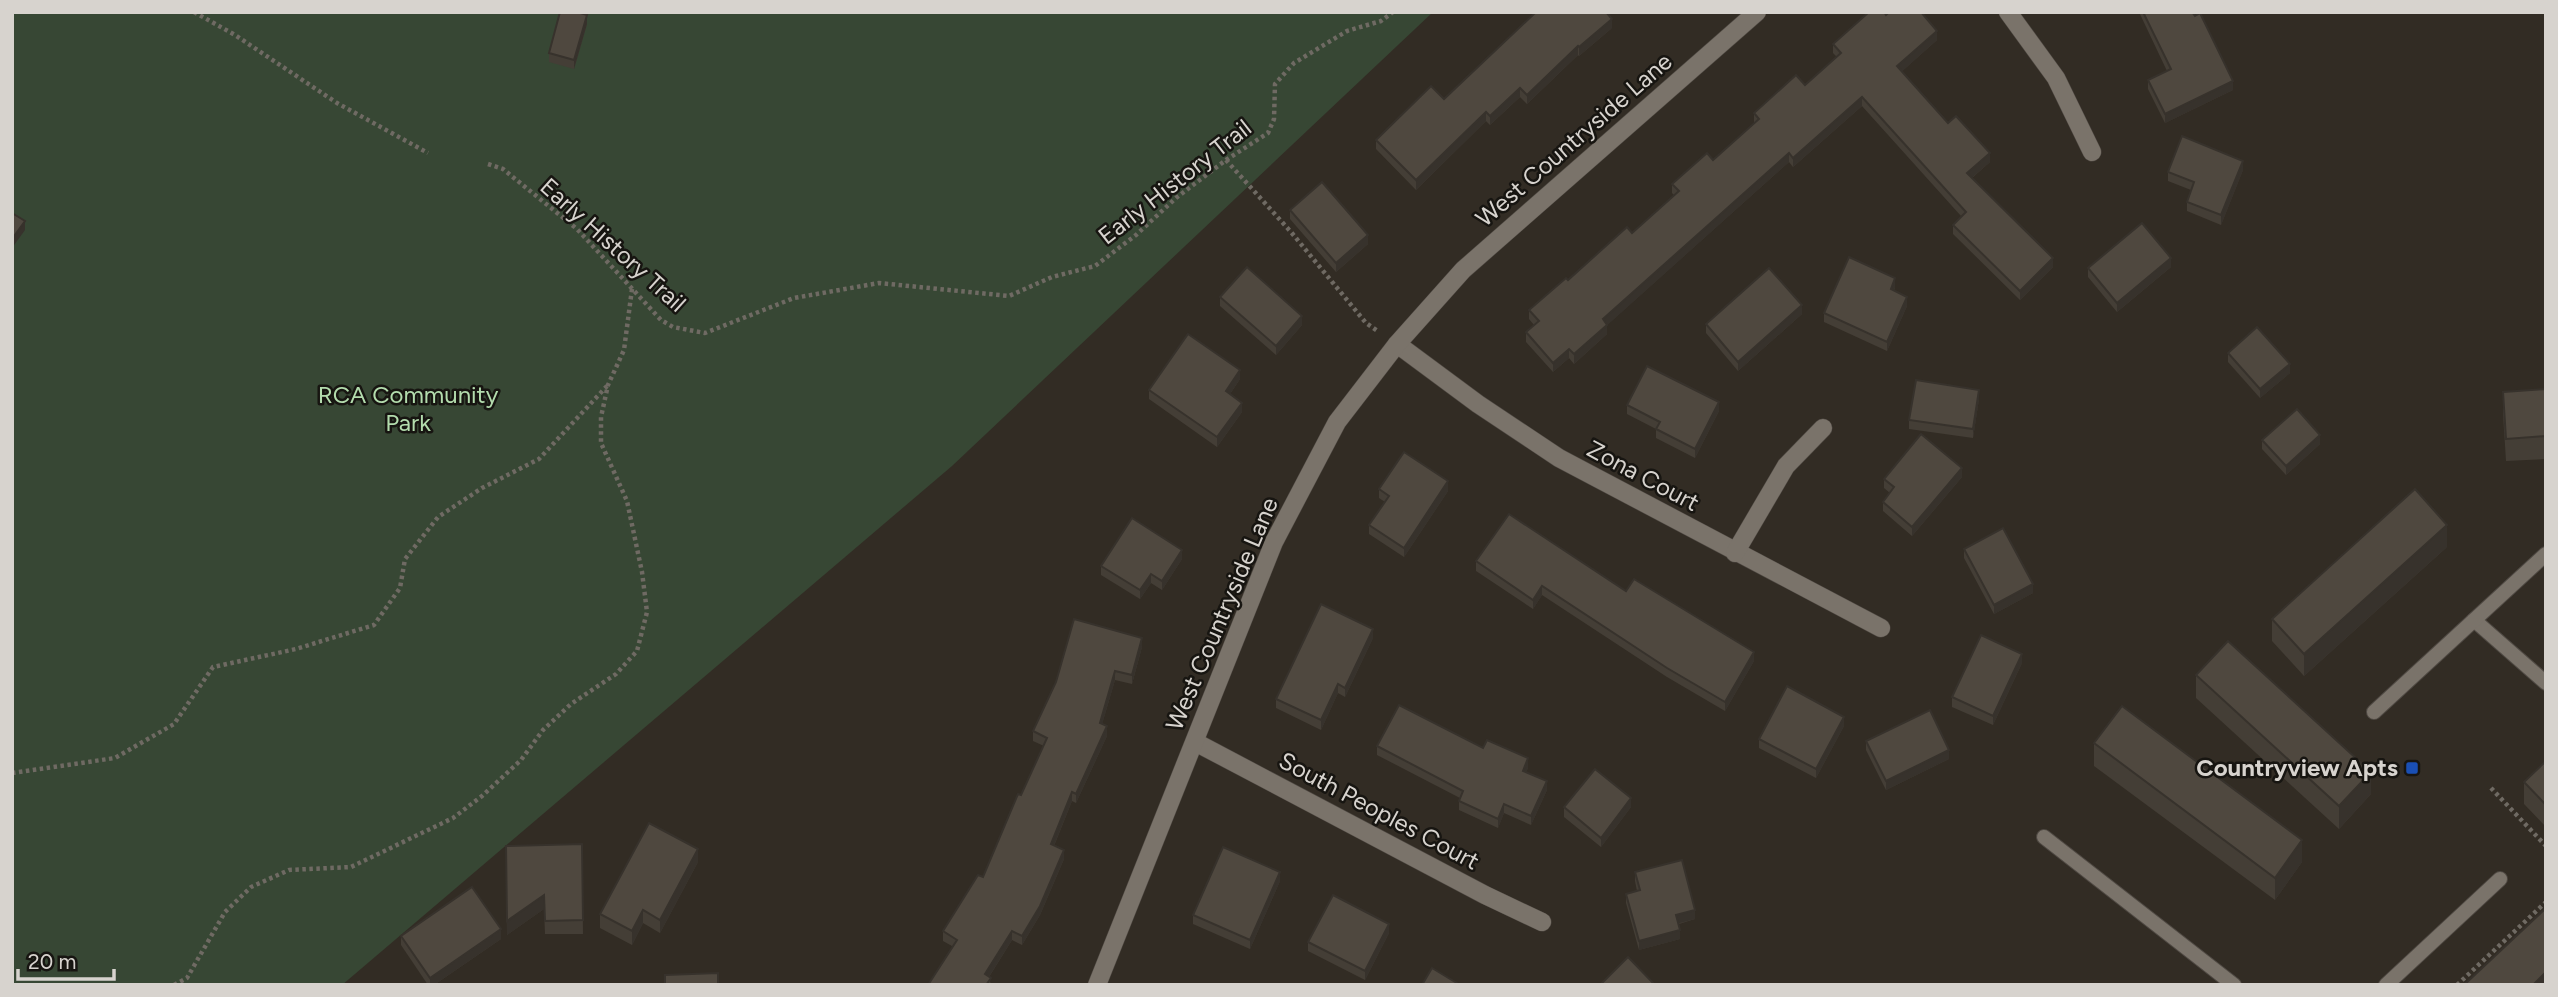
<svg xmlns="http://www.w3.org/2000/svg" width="2558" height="997" viewBox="0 0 2558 997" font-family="Figtree,sans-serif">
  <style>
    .green { fill: #374734 }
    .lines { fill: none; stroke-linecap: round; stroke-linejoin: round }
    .lane-casing { stroke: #4f4943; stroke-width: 16 }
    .street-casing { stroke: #4f4943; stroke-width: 19 }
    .path { stroke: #6f6a63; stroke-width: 4.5; stroke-dasharray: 3.5 3.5; stroke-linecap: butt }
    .lane { stroke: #7a736a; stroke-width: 14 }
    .street { stroke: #7a736a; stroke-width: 18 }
    .wall { fill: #443e36 }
    .shaded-wall { fill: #37322c }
    .building { fill: #4f483f; stroke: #37322c; stroke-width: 2 }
    .transit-dot { fill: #1a4fb4; stroke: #171511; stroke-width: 2.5 }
    .labels { text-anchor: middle; stroke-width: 5; stroke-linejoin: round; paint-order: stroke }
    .street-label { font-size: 24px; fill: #d7d3ce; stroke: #171511 }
    .park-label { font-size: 24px; fill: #b3dcad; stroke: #171511 }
    .poi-label { font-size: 24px; font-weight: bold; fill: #d7d3ce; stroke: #171511; text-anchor: end }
  </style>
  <rect width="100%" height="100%" fill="#322c24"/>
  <!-- green -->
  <polygon class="green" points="12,12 1433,12 952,466 342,985 12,985"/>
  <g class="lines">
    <!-- lane casing -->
    <g class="lane-casing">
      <g id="lane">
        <polyline points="2474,620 2546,683"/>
        <polyline points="2374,712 2546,554"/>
        <polyline points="2044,837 2234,985"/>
        <polyline points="2386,985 2500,879"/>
      </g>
    </g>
    <!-- street casing -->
    <g class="street-casing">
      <g id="street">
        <polyline points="2008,12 2056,78 2092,152"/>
        <polyline points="1397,344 1478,404 1559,458 1881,628"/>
        <polyline points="1735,553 1786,466 1823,428"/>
        <polyline points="1195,742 1485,895 1542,922"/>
        <polyline points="1097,985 1274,542 1337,422 1397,344 1463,270 1757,12"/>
      </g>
    </g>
    <!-- path -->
    <g class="path">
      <polyline points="194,12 235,35 337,103 428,153"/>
      <polyline points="1226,160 1291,232 1366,323 1379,332"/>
      <polyline points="488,164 503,169 577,229 661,320 673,327 705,333 794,298 879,283 1009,296 1052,277 1095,266 1136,235 1176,198 1226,160 1268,133 1274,119 1275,84 1294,63 1347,31 1381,21 1393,12"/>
      <polyline points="12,773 115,758 174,724 213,667 296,649 374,625 400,588 405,559 438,517 482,488 539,459 607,386"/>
      <polyline points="2491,788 2546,846"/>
      <polyline points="174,985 187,978 225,912 251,887 289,870 351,867 453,818 482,796 521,760 543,730 571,704 616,674 637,651 647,612 642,572 627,501 601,443 601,417 608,385 624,350 632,289"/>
      <polyline points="2457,985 2546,902"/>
    </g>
    <!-- lane -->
    <use href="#lane" class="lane"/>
    <!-- street -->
    <use href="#street" class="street"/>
  </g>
  <!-- wall -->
  <g class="wall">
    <polygon points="2139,12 2192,12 2233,90 2165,123 2148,89 2148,80 2167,71"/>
    <polygon points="1886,15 1937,40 1901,72 1948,123 1990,162 1972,178 2053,267 2020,300 1953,234 1953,225 1961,216 1862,106 1793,167 1789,162 1607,325 1607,334 1574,364 1569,358 1553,372 1526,342 1526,332 1534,325 1529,319 1529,310 1568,280 1632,233 1674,195 1672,193 1672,184 1713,160 1754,123 1754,113 1805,85 1837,57 1833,53 1833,44"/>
    <polygon points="587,24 574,69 549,62 549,53"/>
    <polygon points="1612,28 1579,56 1578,55 1527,104 1520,97 1490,125 1486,121 1416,190 1376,149 1376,140 1444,99"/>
    <polygon points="2243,170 2221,225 2187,211 2187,202 2191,190 2168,181 2168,172"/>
    <polygon points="1290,210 1368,244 1336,272 1290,219"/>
    <polygon points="2171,267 2117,312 2088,277 2088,268"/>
    <polygon points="1895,287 1894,291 1907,306 1887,351 1824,322 1824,313"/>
    <polygon points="1220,297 1302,325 1276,355 1220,306"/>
    <polygon points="1802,314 1738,371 1706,333 1706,324"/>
    <polygon points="2228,353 2290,373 2260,398 2228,362"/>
    <polygon points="1240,379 1230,394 1242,412 1217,447 1149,399 1149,390"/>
    <polygon points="2546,389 2546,459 2506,461 2503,414 2503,392"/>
    <polygon points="1979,399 1973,438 1909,429 1909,420"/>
    <polygon points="1627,405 1719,411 1695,458 1656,438 1656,429 1627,414"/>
    <polygon points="2262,440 2320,444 2286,475 2262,449"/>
    <polygon points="1962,477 1912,536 1883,511 1883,502 1890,493 1884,488 1884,479"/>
    <polygon points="1379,489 1448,491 1404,557 1369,534 1369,525 1385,502 1379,498"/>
    <polygon points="2447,547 2304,676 2272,641 2272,619"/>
    <polygon points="1964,549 2033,593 1994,614 1964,558"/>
    <polygon points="1182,559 1162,590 1151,583 1140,599 1101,575 1101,566"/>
    <polygon points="1476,561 1626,591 1754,661 1725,711 1667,677 1542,595 1533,609 1476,571"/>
    <polygon points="1373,638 1345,697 1338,693 1321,730 1276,708 1276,699"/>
    <polygon points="1142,647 1132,684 1115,680 1102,724 1107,736 1076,803 1072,801 1054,846 1064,859 1040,915 1022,945 1012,940 989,977 991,985 952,946 943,941 943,931 983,877 1044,746 1033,741 1033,731"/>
    <polygon points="2022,663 1993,725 1952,707 1952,697"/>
    <polygon points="2196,675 2371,794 2339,829 2196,698"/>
    <polygon points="1844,726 1816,778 1759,748 1759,739"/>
    <polygon points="1866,741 1949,759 1886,790 1866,750"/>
    <polygon points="2094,743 2302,862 2275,900 2094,766"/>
    <polygon points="1377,746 1483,748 1528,768 1526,772 1547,790 1531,825 1504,813 1498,828 1459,810 1459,801 1460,798 1377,755"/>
    <polygon points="2546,761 2546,827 2524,804 2524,782"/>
    <polygon points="1564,807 1631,807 1601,847 1564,817"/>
    <polygon points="582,844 583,934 545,934 544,909 507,935 506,846"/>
    <polygon points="698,862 660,933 643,923 632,945 600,928 600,914"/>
    <polygon points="1635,872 1695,919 1679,924 1680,939 1639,950 1626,903 1626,894 1637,891 1635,881"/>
    <polygon points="1280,881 1250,949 1193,924 1193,915"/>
    <polygon points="1389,933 1365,980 1308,951 1308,942"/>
    <polygon points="401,936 501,939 434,985 428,985 401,945"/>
  </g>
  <!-- shaded-wall -->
  <g class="shaded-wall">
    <polygon points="587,15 587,24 574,69 574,60"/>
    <polygon points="1612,19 1612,28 1579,56 1579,47"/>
    <polygon points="1937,31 1937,40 1897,76 1897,66"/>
    <polygon points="1578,46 1578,55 1527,104 1527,95"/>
    <polygon points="2233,81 2233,90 2165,123 2165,114"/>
    <polygon points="1520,88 1520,97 1490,125 1490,116"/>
    <polygon points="1862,97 1862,106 1793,167 1793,158"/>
    <polygon points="1486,112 1486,121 1416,190 1416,180"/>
    <polygon points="1789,153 1789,162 1603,329 1603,319"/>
    <polygon points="1990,153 1990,162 1967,182 1967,173"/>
    <polygon points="2243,161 2243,170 2221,225 2221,215"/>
    <polygon points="25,221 25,230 12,248 12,239"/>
    <polygon points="1368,235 1368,244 1336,272 1336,263"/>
    <polygon points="2053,258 2053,267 2020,300 2020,291"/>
    <polygon points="2171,258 2171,267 2117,312 2117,303"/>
    <polygon points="1895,278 1895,287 1891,298 1891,289"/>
    <polygon points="1907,297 1907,306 1887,351 1887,342"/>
    <polygon points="1802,305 1802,314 1738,371 1738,362"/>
    <polygon points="1302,316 1302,325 1276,355 1276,346"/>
    <polygon points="1607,325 1607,334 1574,364 1574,354"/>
    <polygon points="1569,349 1569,358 1553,372 1553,363"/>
    <polygon points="2290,364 2290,373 2260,398 2260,389"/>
    <polygon points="1240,370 1240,379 1226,400 1226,391"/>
    <polygon points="1979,390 1979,399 1973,438 1973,429"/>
    <polygon points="1719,402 1719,411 1695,458 1695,449"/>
    <polygon points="1242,403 1242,412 1217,447 1217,437"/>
    <polygon points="2320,435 2320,444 2286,475 2286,466"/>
    <polygon points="1962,468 1962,477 1912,536 1912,527"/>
    <polygon points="1448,481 1448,491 1404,557 1404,548"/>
    <polygon points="2447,525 2447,547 2304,676 2304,654"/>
    <polygon points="1182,550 1182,559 1162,590 1162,581"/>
    <polygon points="1151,574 1151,583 1140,599 1140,590"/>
    <polygon points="2033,584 2033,593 1994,614 1994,605"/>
    <polygon points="1542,586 1542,595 1533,609 1533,600"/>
    <polygon points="1373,629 1373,638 1345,697 1345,688"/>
    <polygon points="1142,638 1142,647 1132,684 1132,675"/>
    <polygon points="1754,652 1754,661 1725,711 1725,702"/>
    <polygon points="2022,654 2022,663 1993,725 1993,716"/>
    <polygon points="1115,671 1115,680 1100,732 1100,723"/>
    <polygon points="1338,684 1338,693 1321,730 1321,720"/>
    <polygon points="1844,717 1844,726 1816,778 1816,769"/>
    <polygon points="1107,726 1107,736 1076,803 1076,794"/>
    <polygon points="1949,750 1949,759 1886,790 1886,781"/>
    <polygon points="1528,758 1528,768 1523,780 1523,771"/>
    <polygon points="2371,772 2371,794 2339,829 2339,806"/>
    <polygon points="1547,781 1547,790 1531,825 1531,816"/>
    <polygon points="1072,792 1072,801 1051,853 1051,844"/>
    <polygon points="1631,798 1631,807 1601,847 1601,838"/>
    <polygon points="1504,804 1504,813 1498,828 1498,819"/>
    <polygon points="2302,840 2302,862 2275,900 2275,878"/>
    <polygon points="698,849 698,862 660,933 660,920"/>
    <polygon points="1064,850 1064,859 1040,915 1022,945 1022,936"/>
    <polygon points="1280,872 1280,881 1250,949 1250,940"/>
    <polygon points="544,895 544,909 507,935 507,921"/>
    <polygon points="643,910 643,923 632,945 632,931"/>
    <polygon points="1695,910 1695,919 1676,924 1676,915"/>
    <polygon points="1389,924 1389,933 1365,980 1365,971"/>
    <polygon points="501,929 501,939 434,985 430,985 430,978"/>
    <polygon points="1680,930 1680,939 1639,950 1639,941"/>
    <polygon points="1012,931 1012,940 985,983 985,974"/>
    <polygon points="2546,972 2546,985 2533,985"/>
  </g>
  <!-- building -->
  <g class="building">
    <polygon points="560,12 577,12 587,15 574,60 549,53"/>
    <polygon points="1536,12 1606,12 1612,19 1579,47 1578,46 1527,95 1520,88 1490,116 1486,112 1416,180 1376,140 1431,86 1444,99"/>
    <polygon points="1869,12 1884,12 1886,15 1889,12 1921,12 1937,31 1897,66 1948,123 1956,116 1990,153 1967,173 2053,258 2020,291 1953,225 1966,212 1862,97 1793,158 1789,153 1603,319 1607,325 1574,354 1569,349 1553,363 1526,332 1539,321 1529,310 1566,278 1568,280 1627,227 1632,233 1679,191 1672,184 1707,153 1713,160 1759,119 1754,113 1796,75 1805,85 1841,53 1833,44"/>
    <polygon points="2143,12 2192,12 2195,16 2200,13 2233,81 2165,114 2148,80 2171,69"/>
    <polygon points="2182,136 2243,161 2221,215 2187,202 2194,182 2168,172"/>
    <polygon points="1322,182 1368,235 1336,263 1290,210"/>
    <polygon points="12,213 25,221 12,239"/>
    <polygon points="2142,223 2171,258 2117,303 2088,268"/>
    <polygon points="1849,257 1895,278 1891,289 1907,297 1887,342 1824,313"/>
    <polygon points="1247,267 1302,316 1276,346 1220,297"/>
    <polygon points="1769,268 1802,305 1738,362 1706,324"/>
    <polygon points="2257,327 2290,364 2260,389 2228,353"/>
    <polygon points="1188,334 1240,370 1226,391 1242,403 1217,437 1149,390"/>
    <polygon points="1647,366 1719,402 1695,449 1656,429 1660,422 1627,405"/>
    <polygon points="1916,380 1979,390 1973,429 1909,420"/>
    <polygon points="2546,389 2546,436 2506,439 2503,392"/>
    <polygon points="2297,409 2320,435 2286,466 2262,440"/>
    <polygon points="1921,434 1962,468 1912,527 1883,502 1894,487 1884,479"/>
    <polygon points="1404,452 1448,481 1404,548 1369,525 1389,496 1379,489"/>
    <polygon points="2415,489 2447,525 2304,654 2272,619"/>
    <polygon points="1509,514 1626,591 1634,579 1754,652 1725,702 1667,668 1542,586 1533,600 1476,561"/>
    <polygon points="1132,518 1182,550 1162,581 1151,574 1140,590 1101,566"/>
    <polygon points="2003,528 2033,584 1994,605 1964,549"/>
    <polygon points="1321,604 1373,629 1345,688 1338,684 1321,720 1276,699"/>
    <polygon points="1074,619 1142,638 1132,675 1115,671 1100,723 1107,726 1076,794 1072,792 1051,844 1064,850 1040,906 1022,936 1012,931 985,974 991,978 986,985 928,985 957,940 943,931 978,875 983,877 1018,794 1021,795 1047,738 1033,731 1056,682"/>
    <polygon points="1981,635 2022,654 1993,716 1952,697"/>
    <polygon points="2228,641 2371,772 2339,806 2196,675"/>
    <polygon points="1787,686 1844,717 1816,769 1759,739"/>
    <polygon points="1399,705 1483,748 1487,740 1528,758 1523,771 1547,781 1531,816 1504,804 1498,819 1459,801 1463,791 1377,746"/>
    <polygon points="2122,706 2302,840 2275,878 2094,743"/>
    <polygon points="1930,710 1949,750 1886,781 1866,741"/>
    <polygon points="2546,761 2546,805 2524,782"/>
    <polygon points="1595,769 1631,798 1601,838 1564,807"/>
    <polygon points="649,823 698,849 660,920 643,910 632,931 600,914"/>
    <polygon points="582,844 583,920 545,921 544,895 507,921 506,846"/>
    <polygon points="1223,847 1280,872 1250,940 1193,915"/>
    <polygon points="1682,860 1695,910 1676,915 1680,930 1639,941 1626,894 1640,890 1635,872"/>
    <polygon points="472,887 501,929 430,978 401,936"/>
    <polygon points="1333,895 1389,924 1365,971 1308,942"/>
    <polygon points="2546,908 2546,972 2533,985 2464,985"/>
    <polygon points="1628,957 1655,985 1600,985"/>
    <polygon points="1432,968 1460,985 1422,985"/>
    <polygon points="718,973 718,985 665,985 665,975"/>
  </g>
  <!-- markers -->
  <rect class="transit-dot" x="2405" y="761" width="14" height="14" rx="3.5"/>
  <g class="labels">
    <!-- street labels -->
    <g class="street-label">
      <text transform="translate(1574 140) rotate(-41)" y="8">West Countryside Lane</text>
      <text transform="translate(1175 182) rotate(-38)" y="8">Early History Trail</text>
      <text transform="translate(613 245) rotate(42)" y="8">Early History Trail</text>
      <text transform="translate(1643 476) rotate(28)" y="8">Zona Court</text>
      <text transform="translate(1222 614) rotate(-67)" y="8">West Countryside Lane</text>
      <text transform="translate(1379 811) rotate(28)" y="8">South Peoples Court</text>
    </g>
    <!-- park labels -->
    <g class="park-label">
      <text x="408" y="403">RCA Community<tspan x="408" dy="28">Park</tspan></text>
    </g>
    <!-- poi labels -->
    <g class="poi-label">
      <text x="2398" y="776">Countryview Apts</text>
    </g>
  </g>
  <!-- border -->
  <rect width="2558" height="997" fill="none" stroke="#d7d3ce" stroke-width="28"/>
  <!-- scale -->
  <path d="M18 969v10h96v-10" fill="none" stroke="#d7d3ce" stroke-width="3.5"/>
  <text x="28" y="969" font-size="21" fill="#d7d3ce" stroke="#171511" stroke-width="5" paint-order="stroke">20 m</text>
</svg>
